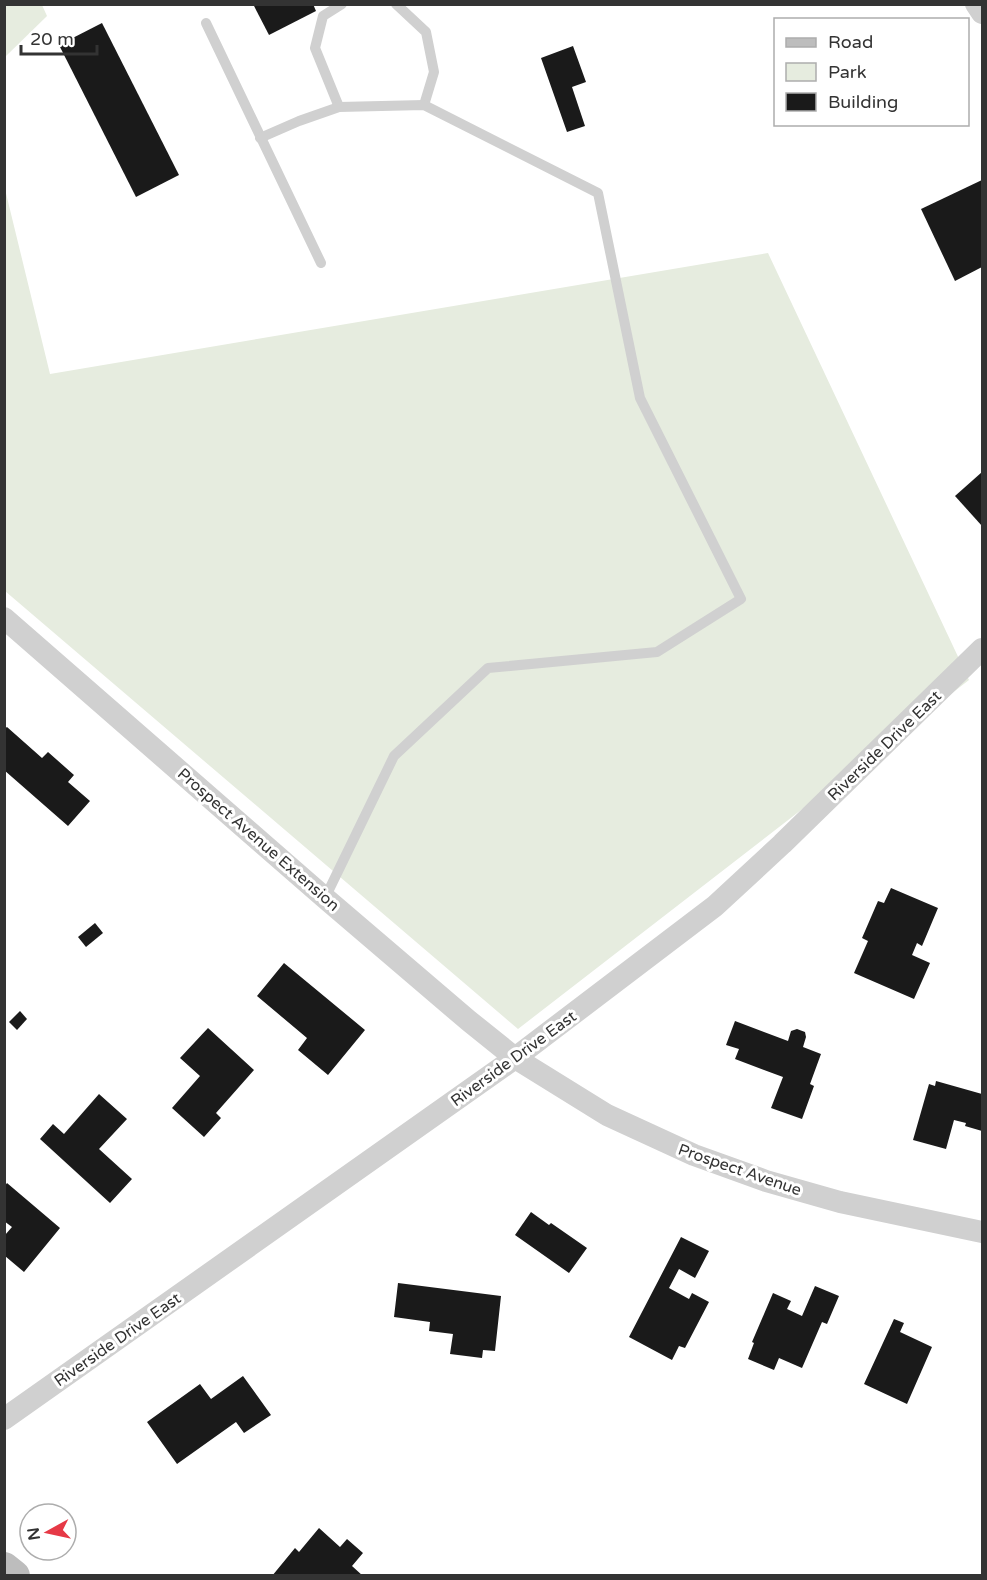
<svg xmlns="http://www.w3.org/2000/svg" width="987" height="1580" viewBox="0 0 987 1580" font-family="'Varela Round',sans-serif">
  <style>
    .green { fill: #e6ecdf }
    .building { fill: #1a1a1a }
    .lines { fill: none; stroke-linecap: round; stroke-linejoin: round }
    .lane { stroke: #d0d0d0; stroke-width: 10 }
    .street { stroke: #d0d0d0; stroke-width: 22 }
    .secondary { stroke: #bdbdbd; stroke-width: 32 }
    .labels { text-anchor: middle; stroke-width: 6; stroke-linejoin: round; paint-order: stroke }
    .street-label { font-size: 16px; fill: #333; stroke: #fff }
  </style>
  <rect width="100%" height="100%" fill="#fff"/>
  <!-- green -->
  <g class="green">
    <polygon points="5,4 42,5 47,16 5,57"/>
    <polygon points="4,185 50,374 768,253 969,680 518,1029 5,591"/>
  </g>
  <!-- building -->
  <g class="building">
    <polygon points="253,4 313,4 316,11 269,35"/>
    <polygon points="102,23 179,175 136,197 59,45"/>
    <polygon points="573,46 586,82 572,87 585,126 567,132 541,58"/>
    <polygon points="982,180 982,267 955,281 921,209"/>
    <polygon points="982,472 982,526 955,496"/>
    <polygon points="7,727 42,758 48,752 74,775 68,782 90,801 68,826 4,770 4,729"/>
    <polygon points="891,888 938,908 922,946 917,943 912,955 930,963 914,999 854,973 868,941 862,938 878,901 884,903"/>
    <polygon points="95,923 103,933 86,947 78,937"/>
    <polygon points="284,963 365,1030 328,1075 298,1050 307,1038 257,996"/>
    <polygon points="20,1011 27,1019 17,1030 9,1022"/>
    <polygon points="735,1021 788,1041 791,1031 797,1029 805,1032 806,1037 803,1047 821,1054 810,1084 814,1086 802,1119 771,1108 783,1077 735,1059 739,1049 726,1045"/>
    <polygon points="208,1028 254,1070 216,1113 221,1118 204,1137 172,1108 200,1076 180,1058"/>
    <polygon points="936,1081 982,1094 982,1131 965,1126 966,1123 954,1120 946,1149 913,1140 929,1084 935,1086"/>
    <polygon points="99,1094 127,1119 99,1149 132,1179 110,1203 40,1139 53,1124 64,1134"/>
    <polygon points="7,1183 60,1228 24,1272 5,1256 5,1235 12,1227 4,1221 4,1187"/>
    <polygon points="531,1212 549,1225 551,1223 587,1248 569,1273 515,1235"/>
    <polygon points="681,1237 709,1251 695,1278 679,1269 669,1288 689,1299 692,1293 709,1302 685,1348 679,1346 672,1360 629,1337"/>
    <polygon points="398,1283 501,1296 495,1351 483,1350 482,1358 450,1354 453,1334 429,1331 430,1322 394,1317"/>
    <polygon points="815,1286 839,1296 827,1324 822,1322 802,1368 779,1358 774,1370 748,1359 754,1343 752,1342 773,1293 791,1301 787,1309 802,1316"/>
    <polygon points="894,1319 904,1323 900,1332 932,1347 907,1404 864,1384"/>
    <polygon points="243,1376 271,1415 244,1433 236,1422 177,1464 147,1422 200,1384 211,1399"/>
    <polygon points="319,1528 340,1547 347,1539 363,1553 352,1566 363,1576 272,1576 295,1548 299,1552"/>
  </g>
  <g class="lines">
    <!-- lane -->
    <g class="lane">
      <polyline points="396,4 426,32 434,72 424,105"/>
      <polyline points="206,23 321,263"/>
      <polyline points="339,107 315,48 323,16 342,4"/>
      <polyline points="260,138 299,121 339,107 424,105 598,193 640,398 741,599 657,652 488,668 394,756 325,898"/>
    </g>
    <!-- street -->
    <g class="street">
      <polyline points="976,4 982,13"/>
      <polyline points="4,618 325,898 469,1021 515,1058 607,1115 694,1155 766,1181 840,1202 982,1232"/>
      <polyline points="4,1419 515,1058 715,906 782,844 982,649"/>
    </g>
    <!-- secondary -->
    <polyline class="secondary" points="4,1568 14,1576"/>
  </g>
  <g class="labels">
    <!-- street labels -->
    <g class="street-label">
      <text transform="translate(884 745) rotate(-44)" y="6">Riverside Drive East</text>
      <text transform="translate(259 839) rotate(41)" y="6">Prospect Avenue Extension</text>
      <text transform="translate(513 1058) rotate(-36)" y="6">Riverside Drive East</text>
      <text transform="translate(740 1169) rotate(19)" y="6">Prospect Avenue</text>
      <text transform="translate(117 1339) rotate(-35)" y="6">Riverside Drive East</text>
    </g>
  </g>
  <!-- border -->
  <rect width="987" height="1580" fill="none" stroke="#333333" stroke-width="12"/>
  <!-- legend -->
  <rect x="774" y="18" width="195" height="108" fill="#ffffff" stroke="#adadad" stroke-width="1.5"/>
  <rect x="786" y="38" width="30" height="9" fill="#bdbdbd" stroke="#adadad" stroke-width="1.5"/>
  <text x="828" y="48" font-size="18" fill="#333333">Road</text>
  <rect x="786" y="63" width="30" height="18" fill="#e6ecdf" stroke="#adadad" stroke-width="1.5"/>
  <text x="828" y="78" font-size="18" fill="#333333">Park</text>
  <rect x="786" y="93" width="30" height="18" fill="#1a1a1a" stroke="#adadad" stroke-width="1.5"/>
  <text x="828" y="108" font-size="18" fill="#333333">Building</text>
  <!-- north arrow -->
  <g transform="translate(48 1532) rotate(262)"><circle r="28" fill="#ffffff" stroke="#adadad" stroke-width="1.5"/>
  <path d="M0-4.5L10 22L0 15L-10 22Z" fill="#e63946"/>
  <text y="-9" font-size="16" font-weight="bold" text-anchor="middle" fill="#333333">N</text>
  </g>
  <!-- scale -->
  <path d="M21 45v9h76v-9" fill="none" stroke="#333333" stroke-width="3"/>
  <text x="30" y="45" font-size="18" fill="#333333" stroke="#ffffff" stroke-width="4.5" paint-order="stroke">20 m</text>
</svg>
